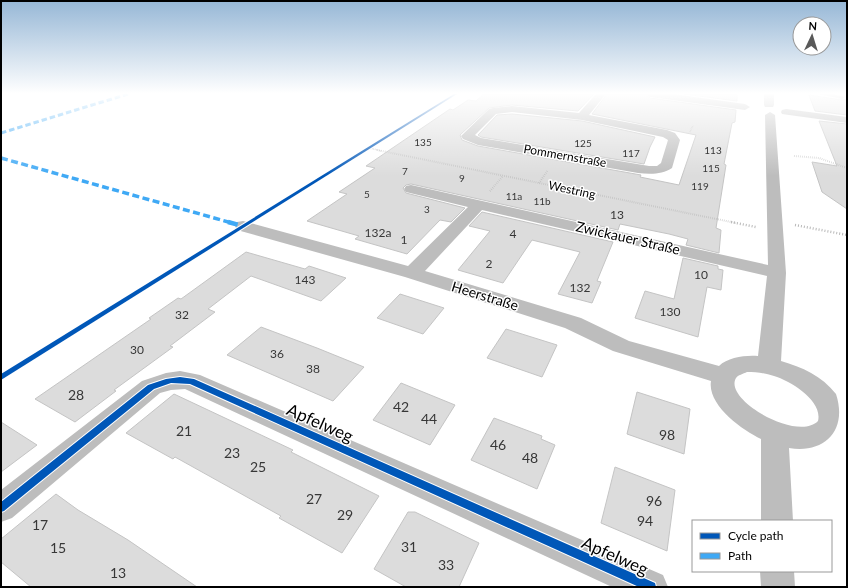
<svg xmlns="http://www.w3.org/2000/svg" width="848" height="588" viewBox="0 0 848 588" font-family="Lato,sans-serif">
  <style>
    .building { fill: #dcdcdc; stroke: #c4c4c4 }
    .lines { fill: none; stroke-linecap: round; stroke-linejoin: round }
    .path-far2 { stroke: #b8b8b8; stroke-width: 1.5; stroke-dasharray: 0.5 1; stroke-linecap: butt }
    .path-far1 { stroke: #b8b8b8; stroke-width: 2; stroke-dasharray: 0.5 1.5; stroke-linecap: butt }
    .path { stroke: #b8b8b8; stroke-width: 2.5; stroke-dasharray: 1 2; stroke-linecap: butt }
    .lane { fill: #bdbdbd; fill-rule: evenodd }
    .street { fill: #bdbdbd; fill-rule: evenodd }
    .quiet-far2 { stroke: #3fa9f5; stroke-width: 3; stroke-dasharray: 5.5 3; stroke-linecap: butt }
    .quiet-far1 { stroke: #3fa9f5; stroke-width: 3.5; stroke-dasharray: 7 3.5; stroke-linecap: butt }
    .quiet { stroke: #3fa9f5; stroke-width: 4.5; stroke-dasharray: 10 4.5; stroke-linecap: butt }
    .cycleway-casing { stroke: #fff; stroke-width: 2 }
    .cycleway { fill: #0057b8; fill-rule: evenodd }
    .labels { text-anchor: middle; stroke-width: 3; stroke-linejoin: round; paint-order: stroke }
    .far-number-label { font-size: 10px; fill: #373737 }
    .far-street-label { font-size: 12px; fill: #000; stroke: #fff }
    .number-label { font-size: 12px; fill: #373737 }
    .street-label { font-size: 14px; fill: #000; stroke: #fff }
    .near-number-label { font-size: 14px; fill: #373737 }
    .near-street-label { font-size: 17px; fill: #000; stroke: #fff }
  </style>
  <rect width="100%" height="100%" fill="#fff"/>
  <!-- building -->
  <g class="building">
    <polygon points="484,94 594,94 578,111 512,105 489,108 460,135 462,140 478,146 641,175 640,177 679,185 696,135 592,114 607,94 644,94 650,98 736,110 735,122 732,123 724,164 726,165 716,228 721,230 719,253 686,245 688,239 669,234 620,224 618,230 411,184 406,185 403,188 406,193 465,208 451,222 440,220 407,254 355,239 359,236 307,221 347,194 339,192 375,168 366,166 450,109 453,110 468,100 476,101"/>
    <polygon points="684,94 737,94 737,101"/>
    <polygon points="809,95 842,100 847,100 847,115 815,111"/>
    <polygon points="512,114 582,121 655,137 650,147 644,164 481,137 478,135 497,115"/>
    <polygon points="819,121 847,124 847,209 822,192 812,162 837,166"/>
    <polygon points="482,212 613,242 597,281 601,282 592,303 558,294 580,252 532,240 503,283 458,270 490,231 469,226"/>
    <polygon points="246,252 305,269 309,266 346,278 321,301 251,276 208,309 215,312 170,346 173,347 114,390 116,391 75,422 35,399 151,319 149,318 178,298 181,299"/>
    <polygon points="683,258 718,266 718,269 723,270 721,290 707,287 698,337 635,318 645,291 674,299"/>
    <polygon points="400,294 444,308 423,334 377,318"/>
    <polygon points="261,327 317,348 364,367 333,401 227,355"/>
    <polygon points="506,329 557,345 542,377 487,358"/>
    <polygon points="401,383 455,405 430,445 373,420"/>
    <polygon points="637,392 690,409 684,454 627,434"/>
    <polygon points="174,394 293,450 291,452 379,496 342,553 279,518 281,516 175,457 173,459 126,433"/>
    <polygon points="494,418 542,436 541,439 555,445 537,489 471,460"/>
    <polygon points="1,422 37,445 1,472"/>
    <polygon points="615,467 675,490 667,551 601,523"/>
    <polygon points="56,494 78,510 128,540 197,587 31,587 1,562 1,539"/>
    <polygon points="408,512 415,512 479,543 459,587 406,587 374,569"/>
  </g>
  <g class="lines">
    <!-- path-far2 -->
    <g class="path-far2">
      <polyline points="690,132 693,125"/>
      <polyline points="369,148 382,151"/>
    </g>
    <!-- path-far1 -->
    <g class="path-far1">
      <polyline points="377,150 736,223"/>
      <polyline points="794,156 819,158 847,168"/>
      <polyline points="539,183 548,170"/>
      <polyline points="490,191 503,176"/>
    </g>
    <!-- path -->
    <g class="path">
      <polyline points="731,222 756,227"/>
      <polyline points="795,225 847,235"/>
    </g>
    <!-- lane -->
    <polygon class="lane" points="818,94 832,94 845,97 842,99"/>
    <!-- street -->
    <g class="street">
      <path d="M 596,94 L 606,94 L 589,115 L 667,130 L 675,133 L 680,140 L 672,168 C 662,175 649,174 638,173 L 478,145 L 463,139 L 461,136 L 489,109 L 493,108 L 512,106 L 579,113 ZM 512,112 L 582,120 L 663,137 L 668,140 L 661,163 L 657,166 L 649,166 L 481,138 L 475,135 L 496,114 Z"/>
      <polygon points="645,94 673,94 745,104 750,107 745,110 650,97"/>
      <polygon points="764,94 774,94 774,105 773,107 765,107 764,105"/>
      <polygon points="786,109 847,117 847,123 782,114 781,112 782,110"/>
      <path d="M 770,112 L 775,115 L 786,273 L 781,361 C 802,367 822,376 836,394 C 848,431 824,454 789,448 L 793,521 L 761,521 L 761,439 C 742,430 707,405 711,381 L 613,351 L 565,328 L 405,277 L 237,230 L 235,226 L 237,222 L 243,221 L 408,266 L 468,207 L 406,192 L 404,189 L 406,186 L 411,185 L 768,265 L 765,115 ZM 482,210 L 767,276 L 758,356 C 746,355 728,357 719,366 L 629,341 L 581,318 L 425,271 ZM 747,372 C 756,372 765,373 774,376 C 791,381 823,401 818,421 C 798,442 723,400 736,378 C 738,375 743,374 747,372 Z"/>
      <polygon points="180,371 200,375 663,575 668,587 612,587 185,389 171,390 160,393 12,518 1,522 1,490 142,381 166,373"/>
      <polygon points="760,571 794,571 795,587 761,587"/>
    </g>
    <!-- quiet-far2 -->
    <polyline class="quiet-far2" points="1,133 128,94"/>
    <!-- quiet-far1 -->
    <polyline class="quiet-far1" points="1,158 232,223"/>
    <!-- quiet -->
    <polyline class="quiet" points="228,222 243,226"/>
    <!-- cycleway casing -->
    <g class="cycleway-casing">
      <g id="cycleway">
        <polygon points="454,94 457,94 1,380 1,374"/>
        <polygon points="180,377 194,379 655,583 656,587 639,587 190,384 171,383 154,389 4,511 1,512 1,502 148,385 166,379"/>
      </g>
    </g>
    <!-- cycleway -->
    <use href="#cycleway" class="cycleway"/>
  </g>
  <!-- sky -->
  <linearGradient id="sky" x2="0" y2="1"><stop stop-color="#96b7d6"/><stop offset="0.53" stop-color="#fff"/><stop offset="1" stop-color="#fff" stop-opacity="0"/></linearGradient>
  <rect width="848" height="176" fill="url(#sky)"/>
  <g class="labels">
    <!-- far-number labels -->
    <g class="far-number-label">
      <text x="423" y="146">135</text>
      <text x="583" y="147">125</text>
      <text x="713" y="154">113</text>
      <text x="631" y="157">117</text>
      <text x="711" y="172">115</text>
      <text x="405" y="175">7</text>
      <text x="462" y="182">9</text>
      <text x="700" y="190">119</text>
      <text x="367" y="198">5</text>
      <text x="514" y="200">11a</text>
      <text x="542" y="205">11b</text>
      <text x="427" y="213">3</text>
    </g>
    <!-- far-street labels -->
    <g class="far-street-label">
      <text transform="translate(565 156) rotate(10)" y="4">Pommernstraße</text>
      <text transform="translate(572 190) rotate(12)" y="4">Westring</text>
    </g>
    <!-- number labels -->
    <g class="number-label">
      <text x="617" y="219">13</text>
      <text x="378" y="237">132a</text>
      <text x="513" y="238">4</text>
      <text x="404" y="244">1</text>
      <text x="489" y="268">2</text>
      <text x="701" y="279">10</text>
      <text x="305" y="284">143</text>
      <text x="580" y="292">132</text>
      <text x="670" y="316">130</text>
      <text x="182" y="319">32</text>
      <text x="137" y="354">30</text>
      <text x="277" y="358">36</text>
      <text x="313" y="373">38</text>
    </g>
    <!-- street labels -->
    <g class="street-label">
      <text transform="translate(628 238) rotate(13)" y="5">Zwickauer Straße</text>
      <text transform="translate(485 296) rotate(17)" y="5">Heerstraße</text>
    </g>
    <!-- near-number labels -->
    <g class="near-number-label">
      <text x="76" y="400">28</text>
      <text x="401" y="412">42</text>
      <text x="429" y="424">44</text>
      <text x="184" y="436">21</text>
      <text x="667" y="440">98</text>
      <text x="498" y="450">46</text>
      <text x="232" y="458">23</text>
      <text x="530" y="463">48</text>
      <text x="258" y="472">25</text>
      <text x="314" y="504">27</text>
      <text x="654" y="506">96</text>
      <text x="345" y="520">29</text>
      <text x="645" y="526">94</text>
      <text x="40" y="530">17</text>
      <text x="409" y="552">31</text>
      <text x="58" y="553">15</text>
      <text x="446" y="570">33</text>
      <text x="118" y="578">13</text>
    </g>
    <!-- near-street labels -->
    <g class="near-street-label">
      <text transform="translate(320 423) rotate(24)" y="6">Apfelweg</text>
      <text transform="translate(615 556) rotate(24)" y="6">Apfelweg</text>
    </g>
  </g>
  <!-- border -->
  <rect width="848" height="588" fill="none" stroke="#000000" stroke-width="4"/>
  <!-- legend -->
  <rect x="692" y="520" width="140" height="52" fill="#ffffff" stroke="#999999"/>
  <rect x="700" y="533" width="20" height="6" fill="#0057b8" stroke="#999999"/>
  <text x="728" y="540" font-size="12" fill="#000000">Cycle path</text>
  <rect x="700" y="553" width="20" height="6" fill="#3fa9f5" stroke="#999999"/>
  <text x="728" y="560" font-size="12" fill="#000000">Path</text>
  <!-- north arrow -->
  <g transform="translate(812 36) rotate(4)"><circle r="19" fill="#ffffff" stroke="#999999"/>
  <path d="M0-3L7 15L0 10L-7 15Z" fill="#595959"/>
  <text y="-6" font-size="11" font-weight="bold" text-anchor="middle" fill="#000000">N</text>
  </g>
</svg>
